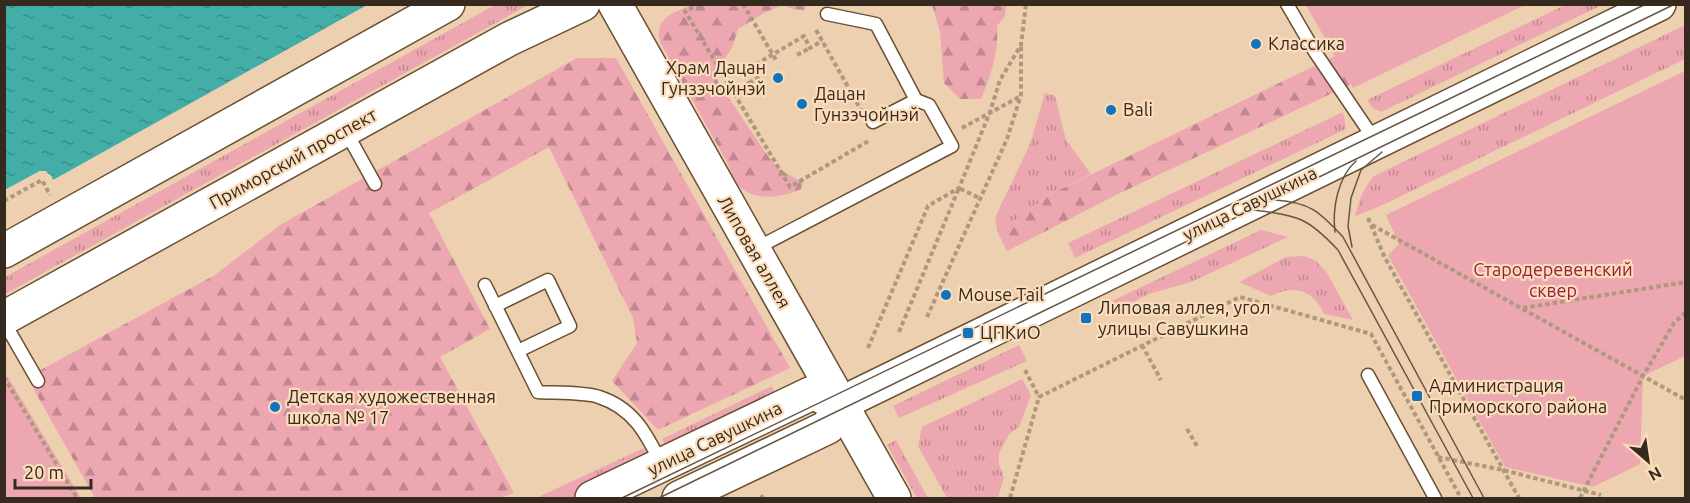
<svg xmlns="http://www.w3.org/2000/svg" width="1690" height="503" viewBox="0 0 1690 503" font-family="Ubuntu,sans-serif">
  <style>
    .grass { fill: url(#grass-tufts) }
    .forest { fill: url(#forest-firs) }
    .park { fill: #eda7b1 }
    .water { fill: url(#water-ripples) }
    .pier { fill: #edd0af }
    .lines { fill: none; stroke-linecap: round; stroke-linejoin: round }
    .service-casing { stroke: #695033; stroke-width: 15 }
    .secondary-casing { stroke: #695033; stroke-width: 36 }
    .primary-casing { stroke: #695033; stroke-width: 36 }
    .path { stroke: #af987e; stroke-width: 4; stroke-dasharray: 4.5 3; stroke-linecap: butt }
    .service { stroke: #fff; stroke-width: 12 }
    .secondary { stroke: #fff; stroke-width: 33 }
    .primary { stroke: #fff; stroke-width: 33 }
    .tram { stroke: #665644; stroke-width: 1.5 }
    .poi-dot { fill: #1372be; stroke: #fbddbc; stroke-width: 2 }
    .labels { text-anchor: middle; stroke-width: 4.5; stroke-linejoin: round; paint-order: stroke }
    .poi-label { font-size: 18px; fill: #352a1d; stroke: #fbddbc; text-anchor: start }
    .street-label { font-size: 18px; fill: #352a1d; stroke: #fbddbc }
    .park-label { font-size: 18px; fill: #931e40; stroke: #fbddbc }
  </style>
  <defs>
    <pattern id="grass-tufts" width="24" height="20" patternUnits="userSpaceOnUse" patternTransform="scale(1.5)"><rect width="24" height="20" fill="#eda7b1"/><path d="M3 7l-1-3M5 7V3M7 7l1-3M15 17l-1-3M17 17v-4M19 17l1-3" fill="none" stroke="#c1888f"/></pattern>
    <pattern id="forest-firs" width="22" height="20" patternUnits="userSpaceOnUse" patternTransform="scale(1.5)"><rect width="22" height="20" fill="#eda7b1"/><path d="M5 1l3.5 6h-7zM16 11l3.5 6h-7z" fill="#c1888f"/></pattern>
    <pattern id="water-ripples" width="26" height="14" patternUnits="userSpaceOnUse" patternTransform="scale(1.5)"><rect width="26" height="14" fill="#43aea8"/><path d="M2 4q2-2 4 0t4 0M15 11q2-2 4 0t4 0" fill="none" stroke="#398e88"/></pattern>
  </defs>
  <rect width="100%" height="100%" fill="#edd0af"/>
  <!-- grass -->
  <g class="grass">
    <polygon points="1567,4 1602,5 1381,112 1373,108 1367,100"/>
    <polygon points="495,5 528,5 5,294 5,277"/>
    <path d="M 1685,25 L 1685,59 L 1376,208 L 1355,216 C 1359,200 1363,189 1374,176 Z"/>
    <polygon points="1045,93 1055,96 1066,140 1091,174 1051,194 998,233 995,218 1030,144"/>
    <polygon points="1343,112 1346,129 1075,258 1068,243"/>
    <polygon points="1261,230 1288,237 1191,282 1149,294 1117,310 1112,301"/>
    <path d="M 1304,256 L 1316,261 L 1327,273 L 1353,320 L 1324,314 C 1314,290 1294,284 1271,296 L 1239,282 L 1286,257 Z"/>
    <polygon points="1019,345 1027,361 899,418 893,406"/>
    <polygon points="1022,379 1031,395 1019,427 1010,433 999,453 999,464 1004,477 998,498 947,498 918,446 922,427"/>
    <polygon points="772,386 778,400 669,453 662,439"/>
    <polygon points="896,440 928,498 917,498 887,445"/>
    <polygon points="644,448 650,462 572,498 536,498"/>
  </g>
  <!-- forest -->
  <g class="forest">
    <path d="M 692,5 L 806,5 L 805,10 L 792,9 L 783,5 L 764,13 L 738,29 L 732,48 L 715,73 L 718,82 L 772,162 L 787,174 L 803,182 L 801,189 C 785,197 758,201 742,189 C 734,184 731,173 728,164 L 660,42 C 653,19 674,12 692,5 Z"/>
    <path d="M 932,5 L 1006,5 L 1005,16 L 997,26 C 999,53 991,74 981,99 L 960,99 L 944,83 L 940,32 Z"/>
    <polygon points="1341,53 1358,81 1120,193 1007,251 998,233 1051,194"/>
    <polygon points="577,58 616,58 790,368 658,430 612,381 637,343 633,318 549,147 429,213 490,329 440,357 514,493 501,498 95,498 34,390 35,373 215,275 280,225"/>
  </g>
  <!-- park -->
  <g class="park">
    <polygon points="1306,5 1525,5 1353,88"/>
    <polygon points="1685,71 1685,356 1643,376 1640,464 1593,487 1505,467 1388,255 1399,244 1386,215"/>
    <polygon points="8,377 81,498 5,498 4,379"/>
  </g>
  <!-- water -->
  <polygon class="water" points="5,5 367,5 53,180 51,175 40,171 5,190"/>
  <!-- pier -->
  <polygon class="pier" points="40,171 46,171 53,180 51,182 45,174 41,174 4,193 5,190"/>
  <g class="lines">
    <!-- service casing -->
    <g class="service-casing">
      <g id="service">
        <polyline points="1287,4 1315,52 1376,142"/>
        <polyline points="827,14 876,24 916,100 873,122"/>
        <polyline points="345,130 375,184"/>
        <polyline points="755,249 952,146 929,105 916,100"/>
        <path d="M 485,285 L 538,392 C 555,393 585,392 599,397 C 633,408 646,433 661,463"/>
        <polyline points="495,306 548,280 570,326 518,351"/>
        <polyline points="4,322 38,381"/>
        <polyline points="1368,375 1435,498"/>
      </g>
    </g>
    <!-- secondary casing -->
    <g class="secondary-casing">
      <g id="secondary">
        <polyline points="615,4 894,498"/>
        <polyline points="592,498 812,393 840,404"/>
        <polyline points="679,498 828,427 840,404 1659,4"/>
      </g>
    </g>
    <!-- primary casing -->
    <g class="primary-casing">
      <g id="primary">
        <polyline points="4,251 448,4"/>
        <polyline points="4,318 509,39 583,4"/>
      </g>
    </g>
    <!-- path -->
    <g class="path">
      <polyline points="700,4 685,11 790,187 870,140"/>
      <polyline points="743,4 776,60"/>
      <polyline points="816,30 861,110"/>
      <polyline points="797,55 810,48"/>
      <polyline points="749,83 761,76"/>
      <polyline points="734,92 749,83 743,72 804,36 810,48 822,41"/>
      <polyline points="962,128 1021,96"/>
      <polyline points="4,201 42,180 50,195"/>
      <polyline points="1368,218 1385,258 1519,498"/>
      <polyline points="1372,225 1686,400"/>
      <polyline points="1523,308 1686,282"/>
      <polyline points="927,317 1007,139 1021,95 1021,46"/>
      <polyline points="899,332 959,188 981,199"/>
      <polyline points="1142,345 1161,380"/>
      <polyline points="868,348 928,206 959,188 990,112 1000,80 1021,45 1026,4"/>
      <polyline points="1025,370 1039,397"/>
      <polyline points="4,377 77,498"/>
      <polyline points="1187,429 1197,446"/>
      <polyline points="1438,457 1503,470 1601,495"/>
      <polyline points="761,495 763,498"/>
      <polyline points="1010,498 1039,397 1240,297 1371,334 1461,498"/>
      <polyline points="1580,498 1643,376 1674,323 1686,312"/>
    </g>
    <!-- service -->
    <use href="#service" class="service"/>
    <!-- secondary -->
    <use href="#secondary" class="secondary"/>
    <!-- primary -->
    <use href="#primary" class="primary"/>
    <!-- tram -->
    <g class="tram">
      <path d="M 1275,200 C 1310,202 1320,212 1343,237 L 1484,498"/>
      <path d="M 1253,210 C 1298,216 1306,216 1338,250 L 1473,498"/>
      <path d="M 1335,232 C 1332,208 1338,177 1356,161"/>
      <polyline points="1352,247 1348,226 1351,198 1361,170 1382,152"/>
      <polyline points="622,498 1646,4"/>
      <polyline points="659,498 1675,4"/>
    </g>
  </g>
  <!-- markers -->
  <g class="poi-dot">
    <circle cx="1256" cy="44" r="6"/>
    <circle cx="778" cy="78" r="6"/>
    <circle cx="802" cy="104" r="6"/>
    <circle cx="1111" cy="110" r="6"/>
    <circle cx="946" cy="295" r="6"/>
    <rect x="1080" y="312" width="12" height="12" rx="3"/>
    <rect x="962" y="327" width="12" height="12" rx="3"/>
    <rect x="1411" y="390" width="12" height="12" rx="3"/>
    <circle cx="275" cy="407" r="6"/>
  </g>
  <g class="labels">
    <!-- poi labels -->
    <g class="poi-label">
      <text x="1268" y="50">Классика</text>
      <text x="766" y="74" text-anchor="end">Храм Дацан<tspan x="766" dy="21">Гунзэчойнэй</tspan></text>
      <text x="814" y="100">Дацан<tspan x="814" dy="21">Гунзэчойнэй</tspan></text>
      <text x="1123" y="116">Bali</text>
      <text x="958" y="301">Mouse Tail</text>
      <text x="1098" y="314">Липовая аллея, угол<tspan x="1098" dy="21">улицы Савушкина</tspan></text>
      <text x="980" y="339">ЦПКиО</text>
      <text x="1429" y="392">Администрация<tspan x="1429" dy="21">Приморского района</tspan></text>
      <text x="287" y="403">Детская художественная<tspan x="287" dy="21">школа № 17</tspan></text>
    </g>
    <!-- street labels -->
    <g class="street-label">
      <text transform="translate(293 159) rotate(-29)" y="6">Приморский проспект</text>
      <text transform="translate(1250 204) rotate(-26)" y="6">улица Савушкина</text>
      <text transform="translate(754 252) rotate(60)" y="6">Липовая аллея</text>
      <text transform="translate(715 439) rotate(-26)" y="6">улица Савушкина</text>
    </g>
    <!-- park labels -->
    <g class="park-label">
      <text x="1553" y="276">Стародеревенский<tspan x="1553" dy="21">сквер</tspan></text>
    </g>
  </g>
  <!-- border -->
  <rect width="1690" height="503" fill="none" stroke="#352a1d" stroke-width="12"/>
  <!-- north arrow -->
  <g transform="translate(1648 461) rotate(151)" stroke="#fbddbc" stroke-width="4.5" paint-order="stroke">
  <path d="M0-4.5L10 22L0 15L-10 22Z" fill="#352a1d"/>
  <text y="-9" font-size="16" font-weight="bold" text-anchor="middle" fill="#352a1d">N</text>
  </g>
  <!-- scale -->
  <path d="M15 479v9h76v-9" fill="none" stroke="#352a1d" stroke-width="3"/>
  <text x="24" y="479" font-size="18" fill="#352a1d" stroke="#fbddbc" stroke-width="4.5" paint-order="stroke">20 m</text>
</svg>
